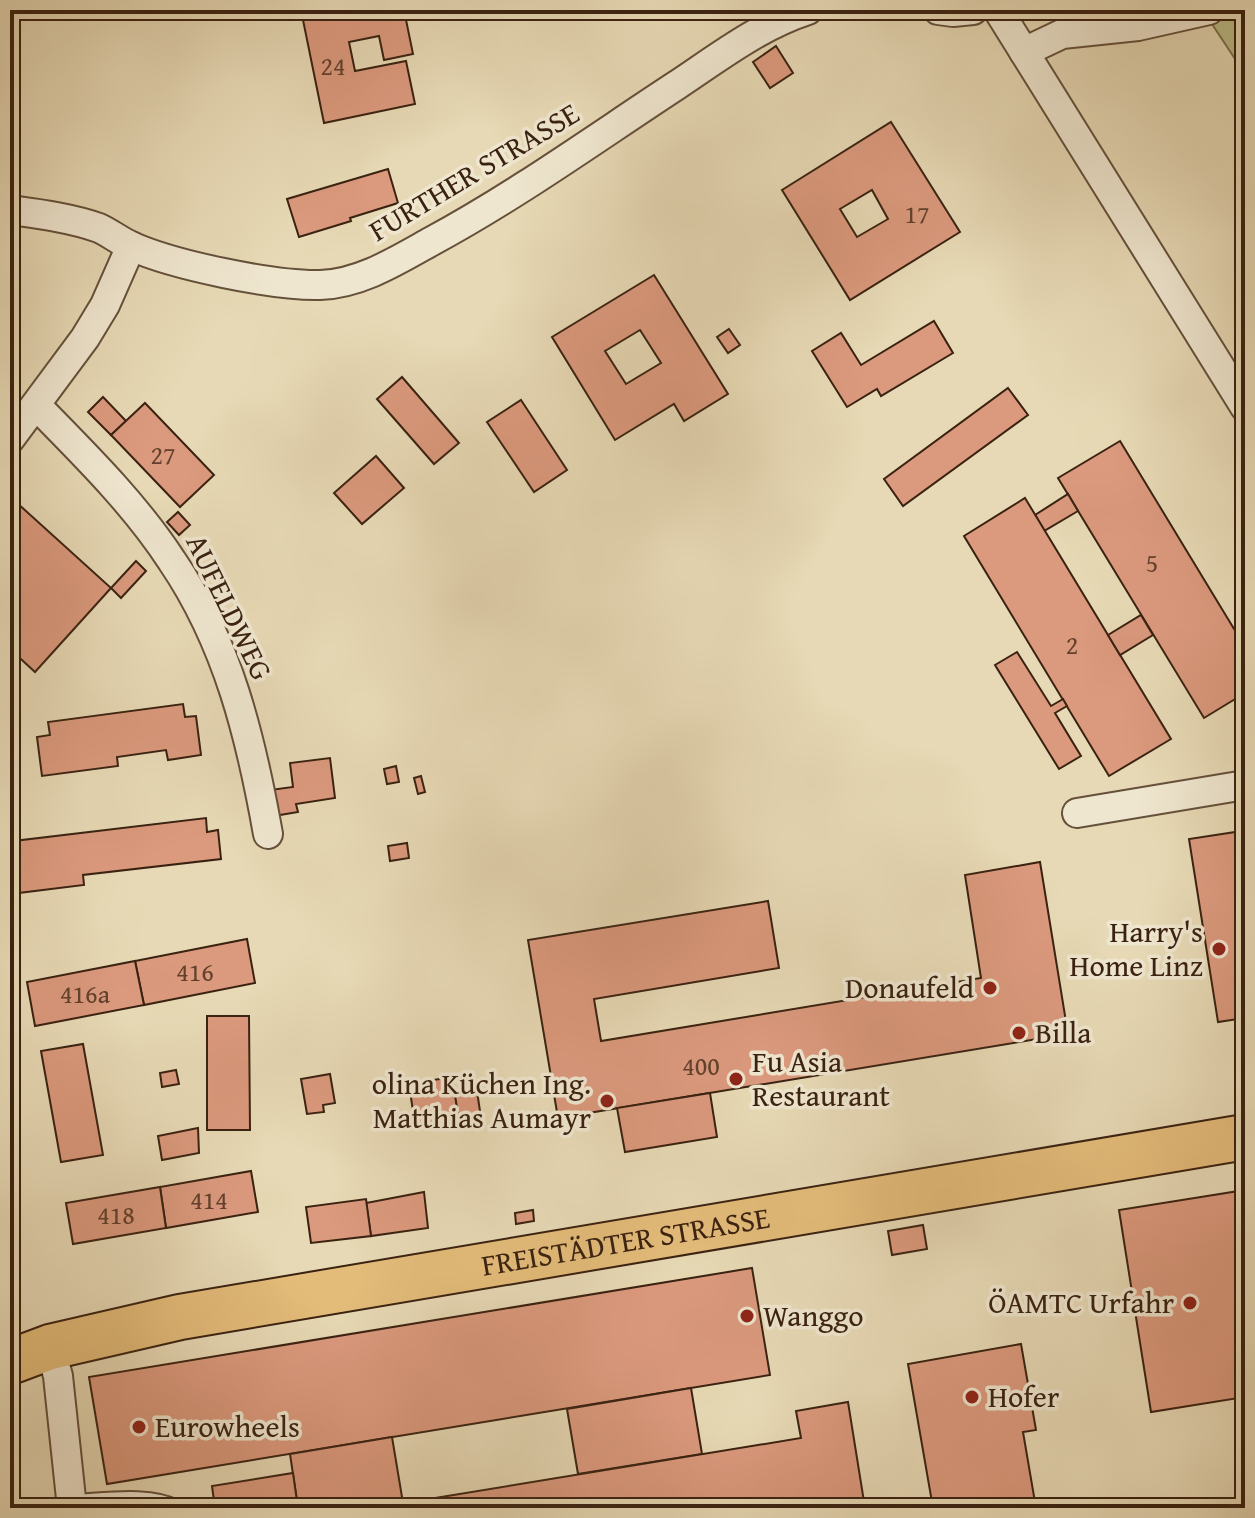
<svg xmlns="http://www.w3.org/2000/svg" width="1255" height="1518" viewBox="0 0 1255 1518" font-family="'Gentium Book Plus',serif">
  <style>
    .pitch { fill: #bcbd89; stroke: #7b704d; stroke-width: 2 }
    .building { fill: #db997d; stroke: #3a2211; stroke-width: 2; fill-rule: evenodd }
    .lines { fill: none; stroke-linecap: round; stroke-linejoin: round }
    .service-casing { stroke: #65503a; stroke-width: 18 }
    .minor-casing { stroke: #65503a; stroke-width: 32 }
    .primary-casing { stroke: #3a2211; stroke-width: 48 }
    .service { stroke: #efe6cf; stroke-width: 14 }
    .minor { stroke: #efe6cf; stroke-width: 28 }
    .primary { stroke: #e4bc7a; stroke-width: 44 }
    .poi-dot { fill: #8f2418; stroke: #efe6cf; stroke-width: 3 }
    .labels { text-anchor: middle; stroke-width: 7; stroke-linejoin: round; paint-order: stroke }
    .number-label { font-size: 26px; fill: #62402c }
    .street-label { font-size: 30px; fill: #3a2211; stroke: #efe6cf }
    .poi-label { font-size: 30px; fill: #3a2211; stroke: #efe6cf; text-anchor: start }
  </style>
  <rect width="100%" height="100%" fill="#e7d9b5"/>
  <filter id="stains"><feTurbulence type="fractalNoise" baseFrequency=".0025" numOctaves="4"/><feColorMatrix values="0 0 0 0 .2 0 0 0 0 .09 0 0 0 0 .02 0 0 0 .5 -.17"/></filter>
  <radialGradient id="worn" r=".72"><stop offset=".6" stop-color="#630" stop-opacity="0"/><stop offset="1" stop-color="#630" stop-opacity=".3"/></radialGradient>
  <!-- pitch -->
  <polygon class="pitch" points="1202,10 1245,10 1245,74 1208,18"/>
  <!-- building -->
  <g class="building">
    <polygon points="353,10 404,10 413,54 384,60 379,36 349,42 355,71 406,61 415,104 324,123 303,20"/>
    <polygon points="776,46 793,73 770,88 753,62"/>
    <path d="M 891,122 L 960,232 L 850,300 L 782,190 ZM 872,190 L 888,219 L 857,237 L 840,209 Z"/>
    <polygon points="388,169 398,203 350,218 351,221 299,237 287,199"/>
    <path d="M 654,275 L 728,394 L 684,421 L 674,404 L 615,440 L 552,337 ZM 640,330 L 661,363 L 626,384 L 605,351 Z"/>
    <polygon points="934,321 953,353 881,396 877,389 847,407 812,351 841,333 861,365"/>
    <polygon points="729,329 740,345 728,353 717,337"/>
    <polygon points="402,377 459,443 434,464 377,399"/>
    <polygon points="1008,388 1028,415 903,506 884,479"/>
    <polygon points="103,397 126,421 111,435 88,412"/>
    <polygon points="521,400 567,470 534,492 487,422"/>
    <polygon points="145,403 214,475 180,507 111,435"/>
    <polygon points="1120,441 1245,647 1245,693 1204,718 1058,478"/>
    <polygon points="376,456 404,488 362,524 334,493"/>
    <polygon points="1068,494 1078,511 1044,531 1035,515"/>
    <polygon points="1025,498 1171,739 1109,776 964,536"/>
    <polygon points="16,502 111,588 35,672 10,649 10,509"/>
    <polygon points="178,512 190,525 179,535 167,522"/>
    <polygon points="136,561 146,571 121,598 111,588"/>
    <polygon points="1141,615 1153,635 1120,655 1108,635"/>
    <polygon points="1017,652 1051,706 1063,699 1067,706 1055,713 1081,756 1059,769 995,665"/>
    <polygon points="10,696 19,701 11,716 10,715"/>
    <polygon points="183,704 185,717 196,716 201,755 168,760 166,750 117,757 118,766 42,776 37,737 50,735 48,722"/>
    <polygon points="330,758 335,798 296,804 298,812 274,816 270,790 293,787 290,763"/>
    <polygon points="396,766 399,782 387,784 384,769"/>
    <polygon points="421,776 425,792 418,794 414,778"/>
    <polygon points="206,818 207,832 218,830 221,859 83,875 84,885 10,894 10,856 15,855 14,841"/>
    <polygon points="1242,831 1245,850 1245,1018 1218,1022 1189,839"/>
    <polygon points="407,843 409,858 390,861 388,846"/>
    <polygon points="1040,862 1068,1034 558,1118 528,940 768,901 779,968 594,999 601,1041 981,978 965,875"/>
    <polygon points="247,939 255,983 144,1005 135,961"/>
    <polygon points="135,961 144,1005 35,1026 27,982"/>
    <polygon points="207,1016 249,1016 250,1130 207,1130"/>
    <polygon points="83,1044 103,1155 61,1162 41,1051"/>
    <polygon points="176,1070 179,1084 162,1087 160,1073"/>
    <polygon points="330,1074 335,1103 323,1105 324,1112 307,1114 301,1079"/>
    <polygon points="452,1077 459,1118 415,1125 409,1084"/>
    <polygon points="477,1091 481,1118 459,1121 455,1095"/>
    <polygon points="710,1093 717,1137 625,1152 617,1108"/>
    <polygon points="198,1128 199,1153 162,1160 158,1136"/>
    <polygon points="251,1171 258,1212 166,1228 160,1187"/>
    <polygon points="160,1187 166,1228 73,1244 66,1203"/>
    <polygon points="1245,1190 1245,1397 1151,1412 1119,1210"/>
    <polygon points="424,1192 428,1228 371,1236 366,1203"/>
    <polygon points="366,1199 371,1236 311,1243 306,1207"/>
    <polygon points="533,1210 534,1221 516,1224 515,1213"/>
    <polygon points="923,1225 927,1249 892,1255 888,1231"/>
    <polygon points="752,1268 770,1375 107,1484 89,1377"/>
    <polygon points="1021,1344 1036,1430 1023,1432 1036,1508 933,1508 908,1364"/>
    <polygon points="691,1388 702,1454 578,1474 567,1409"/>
    <polygon points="848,1402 865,1508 374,1508 801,1438 796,1411"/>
    <polygon points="392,1437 403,1503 374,1508 298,1508 290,1454"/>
    <polygon points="293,1473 298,1508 215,1508 212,1486"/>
  </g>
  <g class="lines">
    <!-- service casing -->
    <g class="service-casing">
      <path id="service" d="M 72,1502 C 102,1501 150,1493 177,1508"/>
    </g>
    <!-- minor casing -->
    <g class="minor-casing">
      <g id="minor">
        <polyline points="938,10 953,12 973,10"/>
        <polyline points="998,10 1245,407"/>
        <polyline points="1024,52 1062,34 1138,26 1209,10"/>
        <path d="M 10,210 C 39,214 71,218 99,228 C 110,233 120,241 131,246 C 173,265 273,286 320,285 C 360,284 398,260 432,241 C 517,195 596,138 677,85 C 719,57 759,26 808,10"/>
        <path d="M 36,405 C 84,454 135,504 172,561 C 228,643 251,738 268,834"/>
        <polyline points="10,439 85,338 105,305 131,246"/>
        <polyline points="1077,813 1245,785"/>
        <polyline points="50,1347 58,1376 72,1508"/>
      </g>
    </g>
    <!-- primary casing -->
    <g class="primary-casing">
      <g id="primary">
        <path id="s1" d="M 10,1362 L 50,1347 L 180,1317 L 1245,1137"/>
      </g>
    </g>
    <!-- service -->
    <use href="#service" class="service"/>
    <!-- minor -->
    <use href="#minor" class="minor"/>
    <!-- primary -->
    <use href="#primary" class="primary"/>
  </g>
  <!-- markers -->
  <g class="poi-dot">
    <circle cx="1219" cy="949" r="8"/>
    <circle cx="990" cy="988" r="8"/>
    <circle cx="1019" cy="1033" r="8"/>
    <circle cx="736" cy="1079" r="8"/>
    <circle cx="607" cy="1101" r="8"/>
    <circle cx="1190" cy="1303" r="8"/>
    <circle cx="747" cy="1316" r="8"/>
    <circle cx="972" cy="1397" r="8"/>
    <circle cx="139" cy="1427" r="8"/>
  </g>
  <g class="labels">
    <!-- number labels -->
    <g class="number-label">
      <text x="333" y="75">24</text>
      <text x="917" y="223">17</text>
      <text x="163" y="464">27</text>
      <text x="1152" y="572">5</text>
      <text x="1072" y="654">2</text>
      <text x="195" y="981">416</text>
      <text x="85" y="1003">416a</text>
      <text x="701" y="1075">400</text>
      <text x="209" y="1209">414</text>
      <text x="116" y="1224">418</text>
    </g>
    <!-- street labels -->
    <g class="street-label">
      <text transform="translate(474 172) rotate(-31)" y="10">FURTHER STRASSE</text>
      <text transform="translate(229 607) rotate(64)" y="10">AUFELDWEG</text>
      <text dy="10" stroke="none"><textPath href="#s1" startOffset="628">FREISTÄDTER STRASSE</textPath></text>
    </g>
    <!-- poi labels -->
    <g class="poi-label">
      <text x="1203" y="942" text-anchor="end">Harry's<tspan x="1203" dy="34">Home Linz</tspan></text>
      <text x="974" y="998" text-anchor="end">Donaufeld</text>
      <text x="1035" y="1043">Billa</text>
      <text x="752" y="1072">Fu Asia<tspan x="752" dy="34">Restaurant</tspan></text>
      <text x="591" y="1094" text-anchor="end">olina Küchen Ing.<tspan x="591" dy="34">Matthias Aumayr</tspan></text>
      <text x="1174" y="1313" text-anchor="end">ÖAMTC Urfahr</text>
      <text x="763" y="1326">Wanggo</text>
      <text x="988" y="1407">Hofer</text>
      <text x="155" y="1437">Eurowheels</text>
    </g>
  </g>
  <!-- margin -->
  <rect width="1255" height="1518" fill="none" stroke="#e7d9b5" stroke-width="40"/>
  <rect x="12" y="12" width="1231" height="1494" fill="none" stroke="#3a2211" stroke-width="4"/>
  <rect x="20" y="20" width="1215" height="1478" fill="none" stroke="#3a2211" stroke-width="2"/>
  <rect width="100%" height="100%" filter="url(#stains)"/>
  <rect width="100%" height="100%" fill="url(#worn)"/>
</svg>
